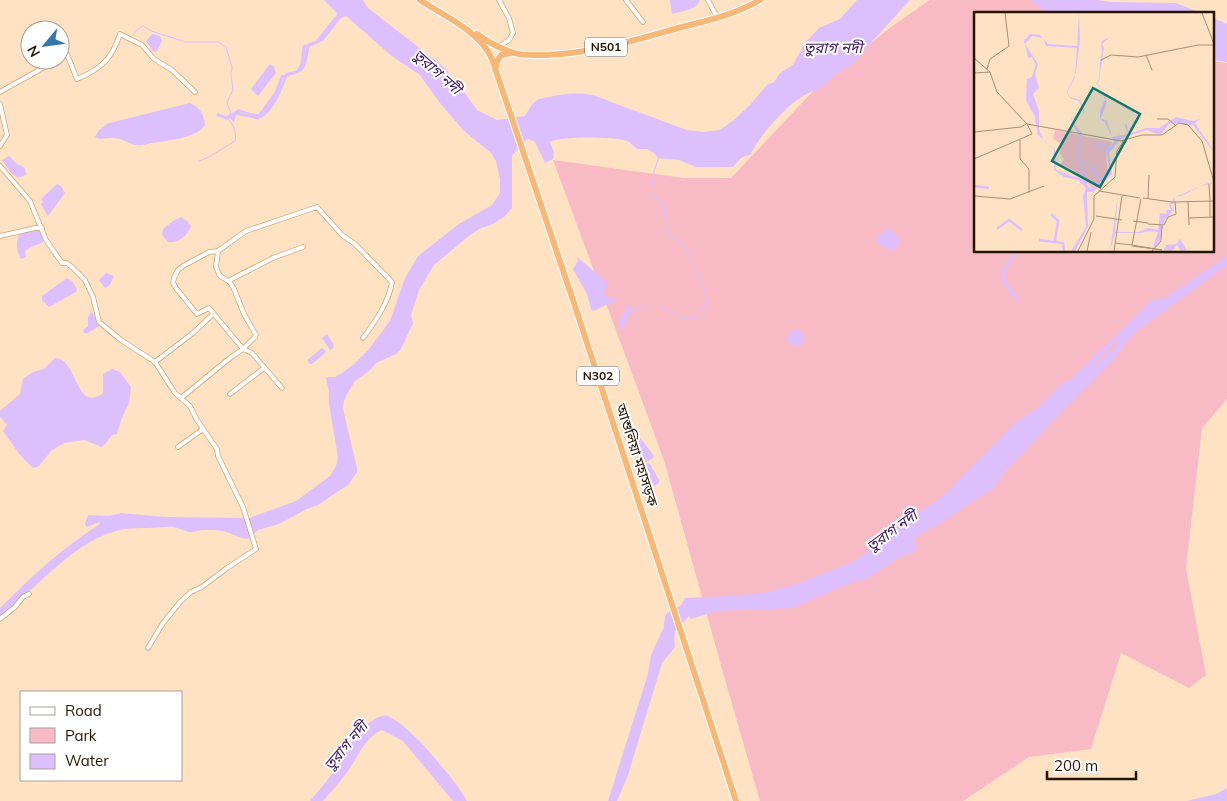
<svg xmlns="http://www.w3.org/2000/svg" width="1227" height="801" viewBox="0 0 1227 801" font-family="Mulish,'Noto Sans Bengali',sans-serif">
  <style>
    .green { fill: #f8bac5 }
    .water { fill: #ddbffe }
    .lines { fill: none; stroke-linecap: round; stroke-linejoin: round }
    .stream { stroke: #ddbffe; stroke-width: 1 }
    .canal { stroke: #ddbffe; stroke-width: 3 }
    .river { stroke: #ddbffe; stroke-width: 5 }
    .minor-casing { stroke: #d3a373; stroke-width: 5.5 }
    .highway-casing { stroke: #fff; stroke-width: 8 }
    .minor { stroke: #fff; stroke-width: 4 }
    .highway { stroke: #f7b877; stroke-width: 6 }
    .labels { text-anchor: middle; stroke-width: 4; stroke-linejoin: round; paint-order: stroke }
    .shield { fill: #fff; stroke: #675b4e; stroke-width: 1 }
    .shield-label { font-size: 12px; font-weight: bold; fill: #261502 }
    .street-label { font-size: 14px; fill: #261502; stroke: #fff }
    .water-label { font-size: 15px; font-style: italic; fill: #421a61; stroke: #fff }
    .inset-river { fill: none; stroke: #ddbffe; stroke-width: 2.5 }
    .inset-road { fill: none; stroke: #a88f76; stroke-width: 1 }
    .view { fill: #0f766e; fill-opacity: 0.15; stroke: #0f766e; stroke-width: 2.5 }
    .inset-edge { fill: none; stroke: #261502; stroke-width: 2.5 }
  </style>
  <rect width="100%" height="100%" fill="#ffe1c3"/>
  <!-- green -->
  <polygon class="green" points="930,0 1031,0 1055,14 976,14 976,251 1213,251 1213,61 1227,63 1227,399 1202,428 1186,568 1206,675 1189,688 1121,653 1091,749 1029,757 963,801 760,801 724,676 664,460 553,160 684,178 731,178 819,85 891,27"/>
  <!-- water -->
  <g class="water">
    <path d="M 324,0 L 363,0 L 368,8 L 444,67 L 462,89 L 477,110 L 497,120 L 525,116 C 528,111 532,103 537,100 C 540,98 545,98 549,97 C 572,92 590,91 611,102 L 687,130 L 703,132 L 720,130 L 734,120 L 751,104 L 767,85 L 774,82 L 780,73 L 793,65 L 805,43 L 819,28 L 840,19 L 857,0 L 910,0 L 850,66 L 839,72 L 817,91 C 797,91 758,137 751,154 L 741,158 L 733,167 L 696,167 L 679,160 L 658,158 L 654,153 L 647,149 L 637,149 C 633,145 629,141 624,140 C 609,137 563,136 550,142 L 554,152 L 553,159 L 545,163 L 535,142 L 528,139 L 523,142 L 512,156 L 512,208 L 504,217 L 491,225 L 481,228 L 470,235 L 434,265 L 419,290 L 411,315 L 413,323 L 401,349 L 396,354 L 376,363 L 370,370 L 354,382 L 344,400 L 343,409 L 357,468 L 357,472 L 349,484 L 318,505 L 307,509 L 279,524 L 258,530 L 248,539 C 238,538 232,533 223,531 C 218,530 209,530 204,530 C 199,530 194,533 189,532 C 184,531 179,528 174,527 C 166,526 156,528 147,528 C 140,528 132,528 124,529 C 75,538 38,588 0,617 L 0,608 C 32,576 62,548 100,524 L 99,522 L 87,527 L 85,524 L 88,515 L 109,516 L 121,513 L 165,517 L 249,518 L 296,501 L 330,476 L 336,466 L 338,457 L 329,404 L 329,391 L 326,378 L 328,377 L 335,377 L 342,373 L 354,364 L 369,349 L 390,321 L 405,278 L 418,256 L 459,224 L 492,205 L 500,193 L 500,179 L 496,161 L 491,153 L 463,130 L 440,103 L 419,74 L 393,57 L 346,16 L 341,18 L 323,41 L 310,45 C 305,65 309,72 287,76 C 283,89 273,112 261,118 L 241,112 L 236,115 L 234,122 L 228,117 L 238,109 C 244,111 251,114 257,114 C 268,115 282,82 286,73 C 314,68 298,58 309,43 L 318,41 L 321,38 L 336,17 L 337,13 Z"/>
    <path d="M 670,0 L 700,0 C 698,10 681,11 672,14 Z"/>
    <polygon points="1031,0 1098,0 1110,2 1176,3 1203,14 1049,14"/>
    <polygon points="1213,18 1227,24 1227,62 1213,60"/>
    <polygon points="152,34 160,36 162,41 156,52 153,51 146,41"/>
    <polygon points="270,64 274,67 276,73 258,96 251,89"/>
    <path d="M 190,103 C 200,107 204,115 205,125 C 198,138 165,141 151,143 C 147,144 141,146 136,145 C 128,144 123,138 114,138 C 107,137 102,141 95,137 L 99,130 L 109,123 Z"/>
    <polygon points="9,156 17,164 25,168 26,175 18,178 11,173 2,160"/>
    <polygon points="57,184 61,186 65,193 48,216 41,204 43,202 41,199"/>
    <path d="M 181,217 L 187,221 L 191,226 C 188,235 178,244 168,242 L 162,235 L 163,229 L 173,221 Z"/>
    <polygon points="887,228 895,233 901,242 892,251 880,245 875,240"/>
    <path d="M 40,229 L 44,239 L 42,243 L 31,247 L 25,251 L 26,257 L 21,259 C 16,250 16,243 19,234 Z"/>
    <path d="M 1227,256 L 1227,265 L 1133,334 L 1115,358 L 1007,469 L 994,488 L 939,524 L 915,537 L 916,551 L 902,556 L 863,581 L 857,580 L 793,608 L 717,611 L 691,619 L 689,616 C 676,631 673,624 675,647 L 662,663 L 628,775 L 617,801 L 608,801 L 648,674 L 651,655 L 664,627 L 665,615 L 681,605 L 685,598 L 731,596 L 764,593 L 797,584 L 852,562 L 893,535 L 909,519 L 941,498 L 1016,422 L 1040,406 L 1063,383 L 1087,371 L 1104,358 L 1118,344 L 1128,323 Z"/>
    <polygon points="577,257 607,282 608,287 603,291 605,296 617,300 593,311 591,309 587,294 573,269 578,261"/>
    <polygon points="106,273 114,276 110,285 105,288 99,280"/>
    <polygon points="67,278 72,281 77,289 76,292 49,307 42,300 42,296"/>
    <polygon points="629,306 632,311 628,317 624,328 622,330 619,322 626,308"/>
    <polygon points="91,312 94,315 99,326 88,333 84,333 83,330 88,326 88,317"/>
    <circle cx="796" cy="338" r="8"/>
    <polygon points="327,334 334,345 333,348 330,350 322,338"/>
    <polygon points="322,348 326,351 325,353 312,364 310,364 307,360"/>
    <path d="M 55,358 C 78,358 75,414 103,393 L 103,374 L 112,369 L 120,372 L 131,387 L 129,403 L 121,420 L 117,434 L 112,435 L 105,444 L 101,447 L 85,440 L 64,443 L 51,451 L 39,466 L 33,468 L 20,455 L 3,431 L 7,425 L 0,417 L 0,411 L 20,394 L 23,379 L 33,372 L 44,369 Z"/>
    <polygon points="631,426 654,456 653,458 643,464 640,462 627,431"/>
    <polygon points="647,463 650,464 659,480 659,483 654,486 649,483 641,467"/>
    <path d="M 386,715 C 403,723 414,736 427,749 C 442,767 455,781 467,801 L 453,801 L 403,741 L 382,730 C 365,737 358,757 348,771 C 340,782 332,791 323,801 L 310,801 C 319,791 327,781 334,771 C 348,751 360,720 386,715 Z"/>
    <polygon points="1227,788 1227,801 1187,801 1216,794"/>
  </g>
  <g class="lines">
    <!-- stream -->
    <g class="stream">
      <polyline points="133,35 138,29 143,26 151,31 186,42 218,42 226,47 232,67 231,74 233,90 227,102 231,114"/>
      <path d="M 199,161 L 209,157 L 235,141 C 237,132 233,124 227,118"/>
      <path d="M 631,310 C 639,308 652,304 661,306 C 674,309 675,321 693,319 C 697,318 700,318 703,315 C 716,304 690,251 679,241 C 676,239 672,238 668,236 C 664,226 666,206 662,201 C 659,198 654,196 651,194 L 654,171 L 659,157"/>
    </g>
    <!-- canal -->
    <g class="canal">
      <polyline points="299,70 302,64 304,47 317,42 336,18"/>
      <polyline points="236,113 258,118 276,93 282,77 288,75"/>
      <polyline points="218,115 227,118 231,115"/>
      <polyline points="1016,251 1003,271 1004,282 1017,299"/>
    </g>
    <!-- river -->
    <g class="river">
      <polyline points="1136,319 1153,302 1165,301"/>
      <polyline points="1075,379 1130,325"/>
    </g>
    <!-- minor casing -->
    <g class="minor-casing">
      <g id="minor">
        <polyline points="626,0 643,22"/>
        <polyline points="708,0 717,17"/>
        <polyline points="498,47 509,40 513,33 509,18 499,0"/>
        <path d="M 60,58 L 67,54 L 77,79 C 101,69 112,59 120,34 L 142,45 L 154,59 L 172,70 L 195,92"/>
        <polyline points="0,92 57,60"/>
        <polyline points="0,104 7,135 0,146"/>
        <polyline points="0,166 30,201 46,240 62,263 67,263 73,268 85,280 93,297 99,322 121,340 155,362 175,393 190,406 197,420 217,449 218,456 243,507 256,549 227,568 202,587 191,592 181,601 163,623 148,648"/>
        <polyline points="0,236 35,228 42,228"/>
        <polyline points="218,251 209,252 183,266 178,270 174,278 173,283 176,288 197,314 209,308 243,349 252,353 282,388"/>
        <polyline points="230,282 230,280 273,258 303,247"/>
        <polyline points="155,362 193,333 213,314"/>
        <polyline points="230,394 264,368"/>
        <path d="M 181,398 L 230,358 L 243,349 L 255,337 L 256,335 L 244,314 L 234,289 L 230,282 L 220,276 L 216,267 L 218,251 L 246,231 L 317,207 L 342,235 L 355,244 L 392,282 C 389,302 375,322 363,338"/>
        <polyline points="178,447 203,429"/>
        <polyline points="0,619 15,607 23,597 29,594"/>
      </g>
    </g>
    <!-- highway casing -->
    <g class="highway-casing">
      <g id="highway">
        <path d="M 420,0 C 444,16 480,31 492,59 L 575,306 L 736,801"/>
        <path d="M 477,34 C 488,42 501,49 514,53 C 524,56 537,55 548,55 C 593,53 635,40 678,28 C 705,21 735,15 760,0"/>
        <polyline points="496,68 496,63 501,55 511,53"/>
      </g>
    </g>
    <!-- minor -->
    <use href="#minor" class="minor"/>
    <!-- highway -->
    <use href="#highway" class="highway"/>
  </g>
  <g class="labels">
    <!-- shield labels -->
    <g class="shield">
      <rect x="585" y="37.5" width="42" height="19" rx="4"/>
      <rect x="577" y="366.5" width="42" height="19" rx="4"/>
    </g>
    <g class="shield-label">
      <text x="606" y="51">N501</text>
      <text x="598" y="380">N302</text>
    </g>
    <!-- street labels -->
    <g class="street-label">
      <text transform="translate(637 455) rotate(72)" y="5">আশুলিয়া মহাসড়ক</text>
    </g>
    <!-- water labels -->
    <g class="water-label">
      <text x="833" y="53">তুরাগ নদী</text>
      <text transform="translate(437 72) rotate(42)" y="5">তুরাগ নদী</text>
      <text transform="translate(892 531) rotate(-36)" y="5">তুরাগ নদী</text>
      <text transform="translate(346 746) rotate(-50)" y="5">তুরাগ নদী</text>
    </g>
  </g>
  <!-- overview -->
  <g transform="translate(974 12)">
    <rect width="240" height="240" fill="#ffe1c3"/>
    <path d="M 81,118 L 139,130 L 132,140 L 134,162 L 117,179 L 118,175 L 101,159 L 87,152 L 90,147 L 86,142 L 87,131 L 79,127 Z" fill="#f8bac5"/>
    <path d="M 105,1 L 106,28 L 102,61 L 93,80 L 96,85 L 106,88 L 111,100 L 96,108 L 108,121 L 105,138 L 114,175 L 119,176 L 136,158 L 132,140 L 140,130 L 131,110 L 126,107 L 126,99 L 131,88 L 128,75 L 123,73 L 122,72 L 125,67 L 126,48 L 128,41 L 127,31 L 128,29 L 136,25 L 127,33 L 130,35 L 125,68 L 123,72 L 128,75 L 133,90 L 127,106 L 133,109 L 138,125 L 154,122 L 151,114 L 152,111 L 155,122 L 172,116 L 185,116 L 202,105 L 219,109 L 226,107 L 221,111 L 240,139 L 240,151 L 239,139 L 219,113 L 196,111 L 186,123 L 173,118 L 148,126 L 135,141 L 138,162 L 119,180 L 113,180 L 114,214 L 101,239 L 97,239 L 112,215 L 109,184 L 112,176 L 104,168 L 90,165 L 80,158 L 80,137 L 64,123 L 61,105 L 52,88 L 54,45 L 50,29 L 56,22 L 66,23 L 74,32 L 103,34 ZM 58,24 L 69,26 L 72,34 L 103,36 L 101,65 L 93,81 L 96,86 L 105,89 L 110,100 L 96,107 L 106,125 L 103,138 L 110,168 L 82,158 L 81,137 L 70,129 L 65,117 L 65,99 L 59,82 L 65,76 L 61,62 L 64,52 L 51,32 ZM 58,45 L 62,53 L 58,65 L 53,67 L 54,46 ZM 239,169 L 236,171 L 239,171 L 225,175 L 207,184 L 201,185 L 200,191 L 197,193 L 199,198 L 190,209 L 186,229 L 178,239 L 184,220 L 175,219 L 168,221 L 141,221 L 136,239 L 144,183 L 141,220 L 165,220 L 174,216 L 184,218 L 186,201 L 193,202 L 192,198 L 197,198 L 195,193 L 201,185 ZM 206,227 L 213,238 L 207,239 L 203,233 L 198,239 L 190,238 L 192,233 L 202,232 Z" fill="#ddbffe" fill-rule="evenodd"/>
    <path class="inset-river" d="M 127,129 L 124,134 L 135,136M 115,153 L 128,169M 0,174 L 15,176M 77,202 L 84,209 L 81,229M 23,217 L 35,208 L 48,218M 65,228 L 89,231 L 90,239"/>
    <path class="inset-road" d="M 228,1 L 240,32M 172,43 L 178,58M 0,46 L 16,60 L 23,80 L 53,112 L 147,129 L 168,123 L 188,123 L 205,111 L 214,113 L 228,129 L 240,170M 127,48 L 137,43 L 164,45 L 224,33 L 240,33M 13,57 L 16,47 L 35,34 L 31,1M 0,61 L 16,60M 183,107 L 194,107 L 201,113M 0,120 L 47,115 L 52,112M 46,128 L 46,147 L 55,157 L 55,181M 0,147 L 58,122 L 53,112M 235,172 L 236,189M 125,179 L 166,186M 0,184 L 36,187 L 70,174M 169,186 L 198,190 L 240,189M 174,186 L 175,163M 236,189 L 236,205M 214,190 L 215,213M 122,204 L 148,208M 215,206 L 240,205M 159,209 L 174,211M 174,212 L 190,213 L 194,205 L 202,202 L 201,190M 141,231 L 158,233M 158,233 L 167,187M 158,234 L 188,238 L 158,233M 104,239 L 120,207 L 120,184 L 141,165 L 143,139 L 150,128M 113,239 L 117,220M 140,239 L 148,184M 178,239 L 187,229 L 188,214"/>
    <path class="view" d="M 119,76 L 166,102 L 126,175 L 78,149 Z"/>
    <rect width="240" height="240" class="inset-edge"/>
  </g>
  <!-- legend -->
  <rect x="20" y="691" width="162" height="90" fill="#ffffff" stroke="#a8a19a"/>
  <rect x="30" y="707" width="25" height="8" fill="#ffffff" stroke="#a8a19a"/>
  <text x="65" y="716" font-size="15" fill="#261502">Road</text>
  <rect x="30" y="728" width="25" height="15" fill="#f8bac5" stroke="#a8a19a"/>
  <text x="65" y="741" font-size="15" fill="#261502">Park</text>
  <rect x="30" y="754" width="25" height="15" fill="#ddbffe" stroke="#a8a19a"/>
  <text x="65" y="766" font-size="15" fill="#261502">Water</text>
  <!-- north arrow -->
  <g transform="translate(45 45) rotate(241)"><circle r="24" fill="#ffffff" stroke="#a8a19a"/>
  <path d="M0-4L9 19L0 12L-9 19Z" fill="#3577ad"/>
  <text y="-8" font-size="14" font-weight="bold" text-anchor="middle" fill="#261502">N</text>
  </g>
  <!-- scale -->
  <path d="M1047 771v8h89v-8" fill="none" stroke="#261502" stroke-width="2.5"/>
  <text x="1054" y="771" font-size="15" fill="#261502" stroke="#ffffff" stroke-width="4" paint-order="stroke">200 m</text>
</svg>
